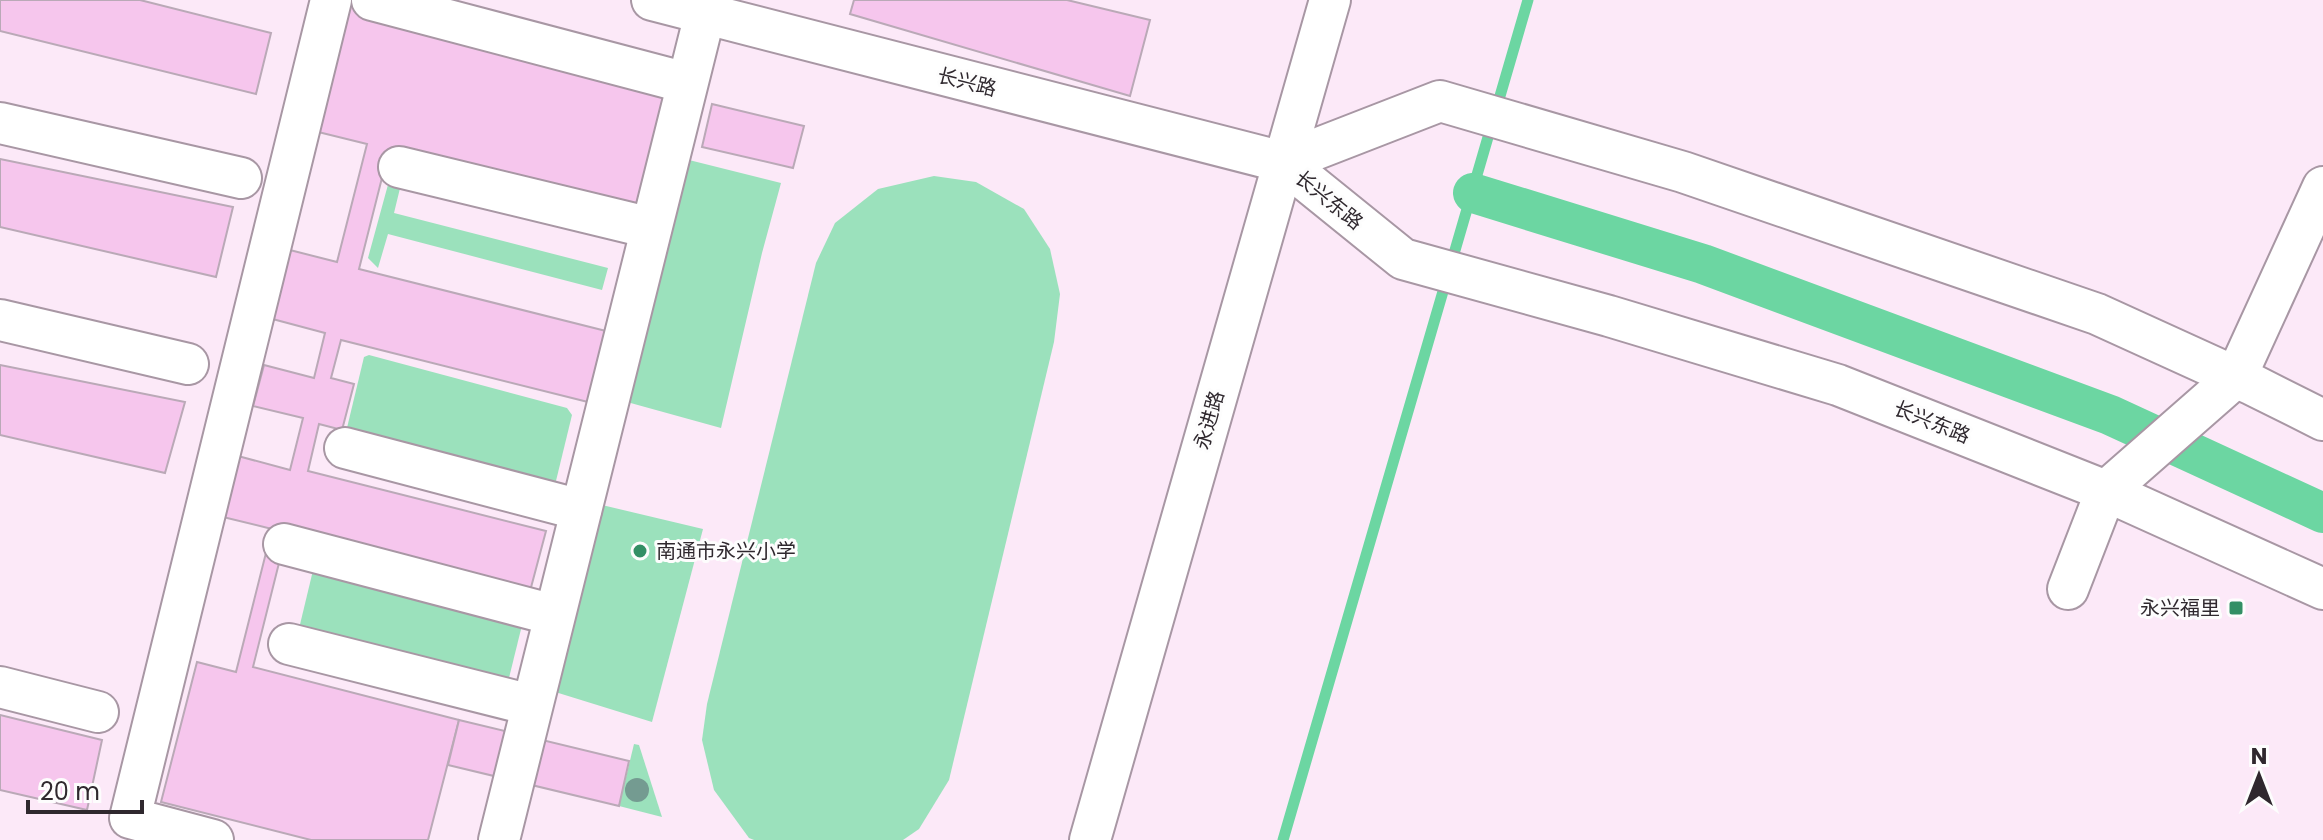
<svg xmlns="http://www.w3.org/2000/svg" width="2323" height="840" viewBox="0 0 2323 840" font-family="Poppins,'Noto Sans SC',sans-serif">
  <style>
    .green { fill: #9be1bc }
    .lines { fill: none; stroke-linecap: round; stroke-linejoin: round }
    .stream { stroke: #6cd6a2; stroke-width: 11 }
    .canal { stroke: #6cd6a2; stroke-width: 40 }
    .building { fill: #f6c6ed; stroke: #baa9b7; stroke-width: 2 }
    .minor-casing { stroke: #a897a4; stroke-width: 44 }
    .minor { stroke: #fff; stroke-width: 40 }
    .tree { fill: #749b91 }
    .poi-dot { fill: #338f65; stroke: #fdfdfd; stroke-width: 3 }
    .labels { text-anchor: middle; stroke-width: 6; stroke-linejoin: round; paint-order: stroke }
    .street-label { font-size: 20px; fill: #2f282e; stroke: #fdfdfd }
    .poi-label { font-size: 20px; fill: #2f282e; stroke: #fdfdfd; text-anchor: start }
  </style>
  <rect width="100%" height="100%" fill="#fce9f8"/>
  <!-- green -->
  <g class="green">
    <polygon points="689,160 781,183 762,253 721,428 627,402"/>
    <polygon points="934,176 976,182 1024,209 1050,249 1060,294 1054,342 949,780 919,829 903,840 754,840 749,838 714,790 702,740 707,704 816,263 835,223 878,189"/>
    <polygon points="402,180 394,213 608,268 602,290 388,234 378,268 368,258 389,181"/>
    <polygon points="369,355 567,408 572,415 555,485 346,432 364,357"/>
    <polygon points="602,505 703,529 652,722 552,691"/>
    <polygon points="315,562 523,621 506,690 297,637"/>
    <polygon points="634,744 639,745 662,817 619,806"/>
  </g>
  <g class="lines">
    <!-- stream -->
    <polyline class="stream" points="1283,840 1528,0"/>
    <!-- canal -->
    <polyline class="canal" points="1473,193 1703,264 2110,415 2323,513"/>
  </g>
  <!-- building -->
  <g class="building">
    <polygon points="0,0 140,0 271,33 256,94 0,31"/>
    <polygon points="854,0 1067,0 1150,20 1130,96 850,14"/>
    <polygon points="338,2 682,89 650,215 389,150 359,269 606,331 588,402 341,340 331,378 354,384 342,430 319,424 308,471 546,531 529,595 286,535 253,667 459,720 428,840 311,840 161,802 197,662 236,672 272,529 223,517 238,456 290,470 303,418 253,406 264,365 314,378 325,333 265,317 282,248 337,262 367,144 306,129"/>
    <polygon points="712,104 804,126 793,168 702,147"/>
    <polygon points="0,159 233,207 216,277 0,227"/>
    <polygon points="0,365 185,402 165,473 0,435"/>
    <polygon points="0,715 102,740 87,810 0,790"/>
    <polygon points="459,720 629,761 619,806 448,765"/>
  </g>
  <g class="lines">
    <!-- minor casing -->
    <g class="minor-casing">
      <g id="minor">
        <polyline points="372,0 687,83"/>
        <polyline points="652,0 1283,162 1403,259 1609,316 1838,385 2106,491 2323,589"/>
        <polyline points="0,123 241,178"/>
        <polyline points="1283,162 1440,101 1683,172 2097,314 2253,385 2323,420"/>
        <polyline points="399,167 651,228"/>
        <polyline points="0,320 188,364"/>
        <polyline points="345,448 581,510"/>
        <polyline points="284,544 554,615"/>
        <polyline points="2068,589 2106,491 2236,377 2323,187"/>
        <polyline points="289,644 531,705"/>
        <polyline points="0,687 98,712"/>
        <polyline points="213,840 130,818 331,0"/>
        <polyline points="499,840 705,14"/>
        <polyline points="1090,840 1330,0"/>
      </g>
    </g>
    <!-- minor -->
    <use href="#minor" class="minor"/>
  </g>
  <!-- trees -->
  <circle class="tree" cx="637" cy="790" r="12"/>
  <!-- markers -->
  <g class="poi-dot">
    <circle cx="640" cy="551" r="8"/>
    <rect x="2228" y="600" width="16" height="16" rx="4"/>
  </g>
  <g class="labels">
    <!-- street labels -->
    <g class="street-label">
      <text transform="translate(967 82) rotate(14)" y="7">长兴路</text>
      <text transform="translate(1329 200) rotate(39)" y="7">长兴东路</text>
      <text transform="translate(1209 420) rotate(-74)" y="7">永进路</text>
      <text transform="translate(1932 422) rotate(22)" y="7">长兴东路</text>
    </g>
    <!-- poi labels -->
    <g class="poi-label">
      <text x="656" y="558">南通市永兴小学</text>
      <text x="2220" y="615" text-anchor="end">永兴福里</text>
    </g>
  </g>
  <!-- north arrow -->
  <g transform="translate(2259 776)" stroke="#fdfdfd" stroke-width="6" paint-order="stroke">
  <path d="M0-6L14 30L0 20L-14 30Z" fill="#2f282e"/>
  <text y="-12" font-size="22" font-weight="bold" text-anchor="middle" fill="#2f282e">N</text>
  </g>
  <!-- scale -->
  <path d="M28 800v12h114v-12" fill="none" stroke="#2f282e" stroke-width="4"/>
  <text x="40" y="800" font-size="24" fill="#2f282e" stroke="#fdfdfd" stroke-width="6" paint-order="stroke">20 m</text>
</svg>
